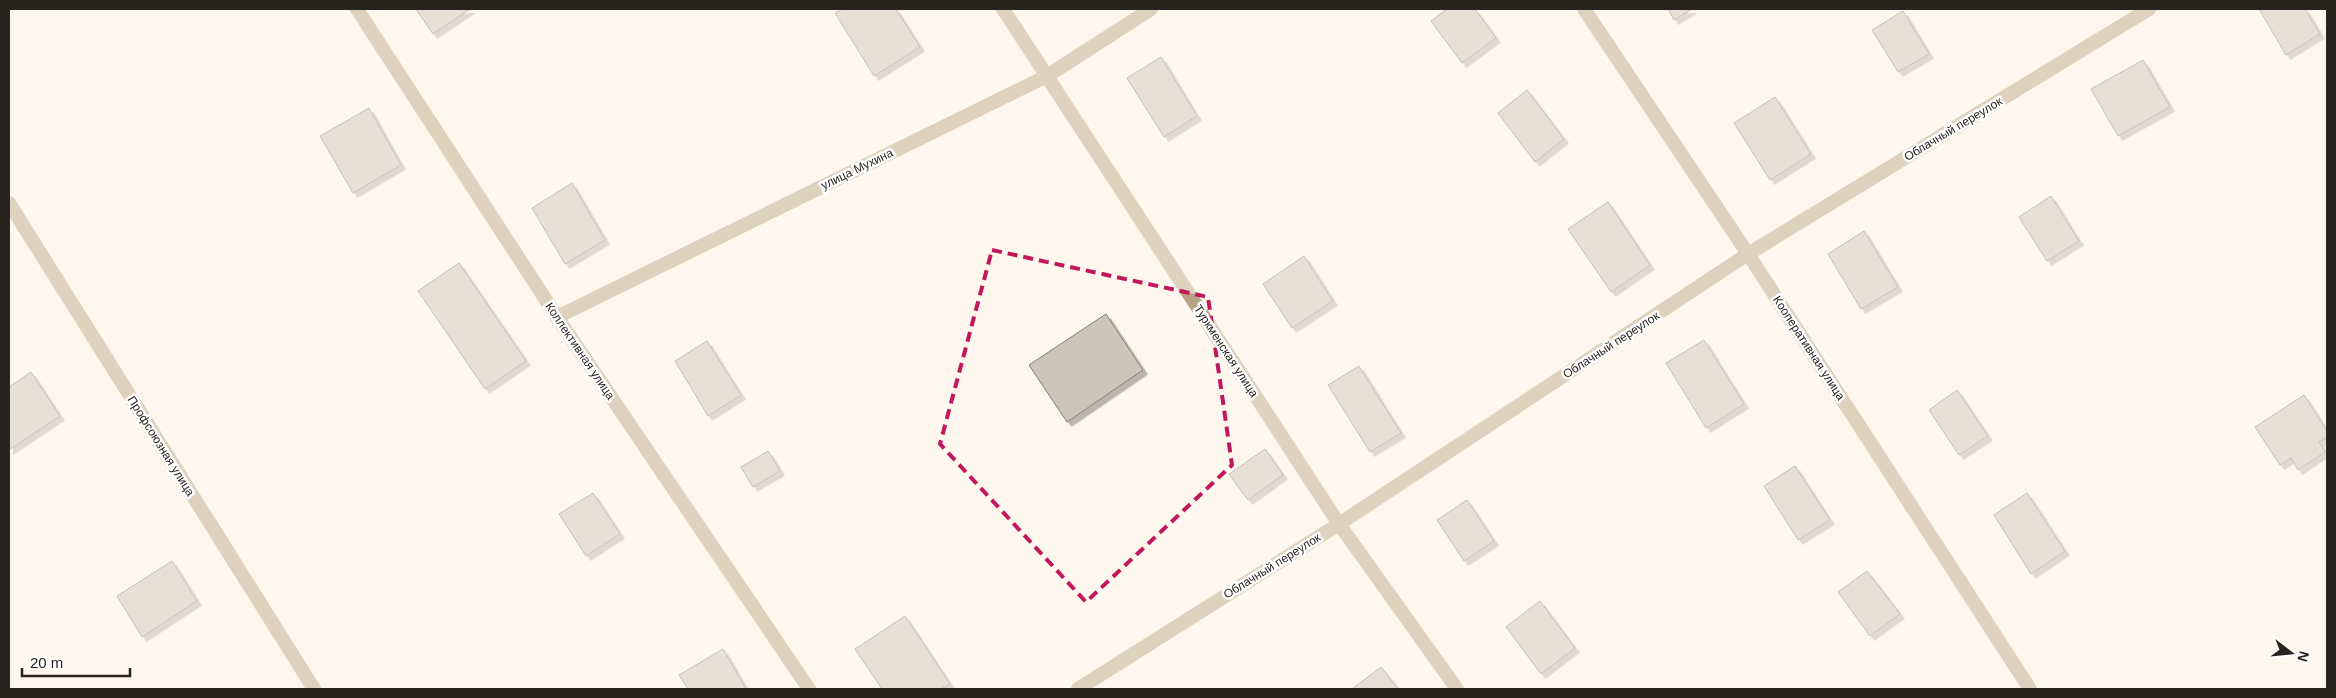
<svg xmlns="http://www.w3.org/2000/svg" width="2336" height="698" viewBox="0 0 2336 698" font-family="Arial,sans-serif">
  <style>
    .building { fill: #cdc5b8; stroke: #847c71; filter: url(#shadow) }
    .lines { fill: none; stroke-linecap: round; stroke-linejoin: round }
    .minor { stroke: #b9a385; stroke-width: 14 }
    .marked { fill: none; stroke: #c2185b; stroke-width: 4; stroke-dasharray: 10 6; stroke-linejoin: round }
    .labels { text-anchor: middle; stroke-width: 5; stroke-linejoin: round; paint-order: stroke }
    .street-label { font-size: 12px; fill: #272420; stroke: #fff }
  </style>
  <defs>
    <filter id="shadow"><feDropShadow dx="4.5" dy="4.5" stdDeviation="0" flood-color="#0004"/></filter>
  </defs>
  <rect width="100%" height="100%" fill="#fef7ed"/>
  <!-- building -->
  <g class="building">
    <polygon points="416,9 470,9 433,34"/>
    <polygon points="843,9 896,9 920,47 874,76 835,13"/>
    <polygon points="1447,9 1475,9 1496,38 1462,63 1431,21"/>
    <polygon points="1668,9 1692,9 1674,20"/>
    <polygon points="2259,9 2305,9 2320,34 2286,55"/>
    <polygon points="1903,11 1929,54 1898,72 1872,30"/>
    <polygon points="1161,57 1197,116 1164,137 1127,78"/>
    <polygon points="2143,60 2170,107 2118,136 2091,89"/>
    <polygon points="1527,90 1564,139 1535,162 1498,113"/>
    <polygon points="1775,97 1811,154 1770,180 1734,123"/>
    <polygon points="369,108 401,165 353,193 320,136"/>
    <polygon points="572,183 605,240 565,264 532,208"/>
    <polygon points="2051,196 2079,241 2047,261 2019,217"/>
    <polygon points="1608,202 1650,265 1611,292 1568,229"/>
    <polygon points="1864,231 1898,287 1861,309 1828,254"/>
    <polygon points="1304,256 1333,301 1292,328 1263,284"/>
    <polygon points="459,263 526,361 485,389 418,291"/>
    <polygon points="1106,314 1143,370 1067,422 1029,365"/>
    <polygon points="1704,340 1744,404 1706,428 1666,363"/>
    <polygon points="707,341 741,395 708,416 675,361"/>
    <polygon points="1359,366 1401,433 1370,452 1328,385"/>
    <polygon points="31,372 60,416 9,450 9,387"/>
    <polygon points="1957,390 1988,436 1959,455 1929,410"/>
    <polygon points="2304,395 2327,431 2327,437 2319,442 2325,452 2298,470 2291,458 2280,465 2255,427"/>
    <polygon points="1265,449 1283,475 1248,500 1229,474"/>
    <polygon points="768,451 780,471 753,487 741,467"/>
    <polygon points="1795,466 1830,520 1798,540 1764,486"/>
    <polygon points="593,493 620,534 586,556 559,514"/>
    <polygon points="2027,493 2065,551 2031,574 1994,515"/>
    <polygon points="1467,500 1494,541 1464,561 1437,520"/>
    <polygon points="172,561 197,601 142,637 117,596"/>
    <polygon points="1867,571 1900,614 1870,636 1838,592"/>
    <polygon points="1540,601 1575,648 1541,674 1506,627"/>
    <polygon points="905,616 950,684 941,689 882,689 855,649"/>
    <polygon points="723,649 746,689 688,689 679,675"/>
    <polygon points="1381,667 1398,689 1352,689"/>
  </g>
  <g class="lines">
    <!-- minor -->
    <g class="minor">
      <polyline points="357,9 557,317 809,689"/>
      <polyline points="1003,9 1339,524 1457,689"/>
      <polyline points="1584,9 1748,254 2030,689"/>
      <polyline points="9,203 314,689"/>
      <polyline points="557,317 1047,76 1151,9"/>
      <polyline points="1078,689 1339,524 1748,254 2149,9"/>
    </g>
  </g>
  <!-- marked area -->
  <path d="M0 0H2336V698H0ZM 992,250 L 1208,297 L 1232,465 L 1086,602 L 940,444 Z" fill="#fef7ed" fill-opacity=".55" fill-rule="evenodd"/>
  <path class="marked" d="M 992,250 L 1208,297 L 1232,465 L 1086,602 L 940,444 Z"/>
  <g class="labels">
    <!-- street labels -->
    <g class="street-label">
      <text transform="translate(1953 129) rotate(-31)" y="4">Облачный переулок</text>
      <text transform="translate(857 169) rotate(-26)" y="4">улица Мухина</text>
      <text transform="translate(1611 345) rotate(-33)" y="4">Облачный переулок</text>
      <text transform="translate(1809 348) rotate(57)" y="4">Кооперативная улица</text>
      <text transform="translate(580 351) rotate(56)" y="4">Коллективная улица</text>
      <text transform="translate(1226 351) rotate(57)" y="4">Туркменская улица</text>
      <text transform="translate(161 446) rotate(58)" y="4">Профсоюзная улица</text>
      <text transform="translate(1272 566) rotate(-32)" y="4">Облачный переулок</text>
    </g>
  </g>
  <!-- border -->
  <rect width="2336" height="698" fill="none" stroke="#272420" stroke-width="20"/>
  <!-- north arrow -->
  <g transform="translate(2291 653) rotate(106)" stroke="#ffffff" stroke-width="4" paint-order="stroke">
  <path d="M0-4L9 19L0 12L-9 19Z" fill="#272420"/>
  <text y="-8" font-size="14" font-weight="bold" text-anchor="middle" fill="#272420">N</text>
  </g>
  <!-- scale -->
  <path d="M22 668v8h108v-8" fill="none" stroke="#272420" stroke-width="2.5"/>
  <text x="30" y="668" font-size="15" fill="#272420" stroke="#ffffff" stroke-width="4" paint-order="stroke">20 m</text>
</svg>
